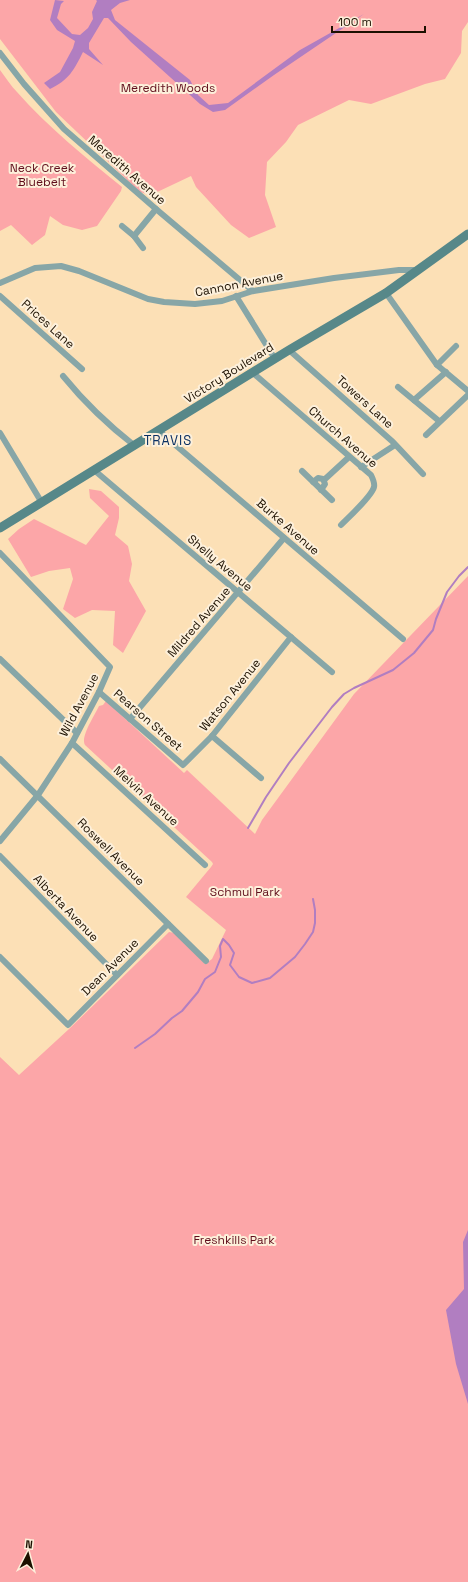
<svg xmlns="http://www.w3.org/2000/svg" width="468" height="1582" viewBox="0 0 468 1582" font-family="'Space Grotesk',sans-serif">
  <style>
    .green { fill: #fca6a8 }
    .water { fill: #b17ec1 }
    .lines { fill: none; stroke-linecap: round; stroke-linejoin: round }
    .stream { stroke: #b17ec1; stroke-width: 2 }
    .street { stroke: #87a6a7; stroke-width: 6 }
    .secondary { stroke: #578889; stroke-width: 9 }
    .labels { text-anchor: middle; stroke-width: 4; stroke-linejoin: round; paint-order: stroke }
    .park-label { font-size: 12px; fill: #600e1c; stroke: #fdf0db }
    .street-label { font-size: 12px; fill: #1c1000; stroke: #fdf0db }
    .neighbourhood-label { font-size: 13px; letter-spacing: 1px; fill: #0a2f62; stroke: #fdf0db }
  </style>
  <rect width="100%" height="100%" fill="#fce0b6"/>
  <!-- green -->
  <g class="green">
    <polygon points="0,0 468,0 468,22 462,31 461,53 445,79 425,84 371,104 349,100 298,125 286,142 267,162 265,195 276,227 249,238 231,225 196,187 191,176 153,194 151,192 147,194 140,192 56,112 0,39"/>
    <path d="M 0,70 C 6,78 11,86 17,92 C 48,127 85,157 122,187 L 121,191 L 97,226 L 82,230 L 63,225 L 50,216 L 45,235 L 32,245 L 11,225 L 0,231 Z"/>
    <polygon points="89,489 101,491 119,507 119,518 115,535 128,546 132,564 129,581 146,611 123,653 113,645 115,611 92,610 75,618 63,609 73,579 70,568 49,571 31,577 8,539 19,529 34,519 86,545 109,516 90,498"/>
    <path d="M 468,576 L 468,1582 L 0,1582 L 0,1057 L 19,1075 L 69,1029 L 169,932 L 175,933 L 205,964 L 212,959 L 226,930 L 186,897 L 211,867 L 213,864 L 212,862 L 85,745 C 80,737 95,715 99,706 L 103,705 L 106,701 L 184,773 L 187,770 L 255,834 L 262,820 L 354,694 Z"/>
  </g>
  <!-- water -->
  <g class="water">
    <path d="M 55,0 L 64,1 L 61,4 L 57,18 L 72,34 L 80,35 L 88,28 L 93,19 L 92,12 L 97,1 L 96,0 L 130,0 L 120,3 L 111,10 L 115,20 L 190,80 L 198,95 L 209,105 L 228,103 L 300,50 L 364,14 L 274,75 L 225,110 L 213,112 L 200,104 L 131,42 L 108,18 L 104,18 L 89,43 L 89,49 L 103,65 L 83,52 C 74,70 69,80 50,89 L 44,83 L 60,72 L 73,48 L 75,41 L 57,30 L 50,20 Z"/>
    <polygon points="468,1230 468,1404 456,1364 446,1310 464,1289 463,1242"/>
  </g>
  <g class="lines">
    <!-- stream -->
    <g class="stream">
      <polyline points="248,828 266,797 289,763 332,707 344,694 354,688 393,670 414,653 433,630 436,619 447,592 459,576 468,567"/>
      <polyline points="135,1048 155,1034 172,1018 182,1011 198,992 205,979 215,972 221,957 220,946 223,939 229,945 234,953 230,965 239,977 252,983 270,978 295,957 305,944 313,932 315,923 315,910 313,899"/>
    </g>
    <!-- street -->
    <g class="street">
      <polyline points="0,53 24,84 64,129 156,209 253,291"/>
      <polyline points="122,226 134,236 143,248"/>
      <polyline points="134,236 156,209"/>
      <polyline points="0,283 35,268 61,266 79,271 148,299 164,302 195,304 222,301 253,291 334,278 399,270 417,270"/>
      <polyline points="386,293 437,365 468,391"/>
      <polyline points="0,296 82,369"/>
      <polyline points="236,296 275,359"/>
      <polyline points="289,350 393,442 423,474"/>
      <polyline points="437,365 456,346"/>
      <path d="M 253,373 L 371,475 C 373,479 375,483 374,487 C 372,496 348,518 341,525"/>
      <path d="M 63,376 C 85,403 108,425 135,446"/>
      <polyline points="398,387 439,421"/>
      <polyline points="414,400 446,372"/>
      <polyline points="159,431 403,639"/>
      <polyline points="0,433 42,503"/>
      <polyline points="426,435 468,395"/>
      <polyline points="361,467 395,445"/>
      <polyline points="94,470 332,672"/>
      <polyline points="302,471 332,500"/>
      <polyline points="324,480 349,457"/>
      <polyline points="313,482 318,478 323,479 325,484 321,490"/>
      <polyline points="0,553 110,667 99,692 72,743 38,795 0,841"/>
      <polyline points="0,659 77,733"/>
      <polyline points="99,692 183,765 212,736 291,637"/>
      <polyline points="130,719 284,538"/>
      <polyline points="212,736 261,778"/>
      <polyline points="72,743 205,865"/>
      <polyline points="0,759 206,961"/>
      <polyline points="0,856 117,975"/>
      <polyline points="0,957 68,1025 168,924"/>
    </g>
    <!-- secondary -->
    <polyline class="secondary" points="0,528 289,350 386,293 468,234"/>
  </g>
  <g class="labels">
    <!-- park labels -->
    <g class="park-label">
      <text x="168" y="92">Meredith Woods</text>
      <text x="42" y="172">Neck Creek<tspan x="42" dy="14">Bluebelt</tspan></text>
      <text x="245" y="896">Schmul Park</text>
      <text x="234" y="1244">Freshkills Park</text>
    </g>
    <!-- street labels -->
    <g class="street-label">
      <text transform="translate(127 170) rotate(41)" y="4">Meredith Avenue</text>
      <text transform="translate(239 284) rotate(-11)" y="4">Cannon Avenue</text>
      <text transform="translate(48 324) rotate(42)" y="4">Prices Lane</text>
      <text transform="translate(229 373) rotate(-32)" y="4">Victory Boulevard</text>
      <text transform="translate(365 402) rotate(42)" y="4">Towers Lane</text>
      <text transform="translate(343 437) rotate(41)" y="4">Church Avenue</text>
      <text transform="translate(288 527) rotate(41)" y="4">Burke Avenue</text>
      <text transform="translate(220 563) rotate(40)" y="4">Shelly Avenue</text>
      <text transform="translate(199 622) rotate(-49)" y="4">Mildred Avenue</text>
      <text transform="translate(230 695) rotate(-51)" y="4">Watson Avenue</text>
      <text transform="translate(79 705) rotate(-62)" y="4">Wild Avenue</text>
      <text transform="translate(148 720) rotate(41)" y="4">Pearson Street</text>
      <text transform="translate(146 796) rotate(42)" y="4">Melvin Avenue</text>
      <text transform="translate(111 852) rotate(45)" y="4">Roswell Avenue</text>
      <text transform="translate(66 908) rotate(46)" y="4">Alberta Avenue</text>
      <text transform="translate(110 967) rotate(-45)" y="4">Dean Avenue</text>
    </g>
    <!-- neighbourhood labels -->
    <g class="neighbourhood-label">
      <text x="168" y="445">TRAVIS</text>
    </g>
  </g>
  <!-- north arrow -->
  <g transform="translate(28 1554) rotate(6)" stroke="#fdf0db" stroke-width="3" paint-order="stroke">
  <path d="M0-3L7 15L0 10L-7 15Z" fill="#1c1000"/>
  <text y="-6" font-size="11" font-weight="bold" text-anchor="middle" fill="#1c1000">N</text>
  </g>
  <!-- scale -->
  <path d="M332 26v6h93v-6" fill="none" stroke="#1c1000" stroke-width="2"/>
  <text x="338" y="26" font-size="12" fill="#1c1000" stroke="#fdf0db" stroke-width="3" paint-order="stroke">100 m</text>
</svg>
